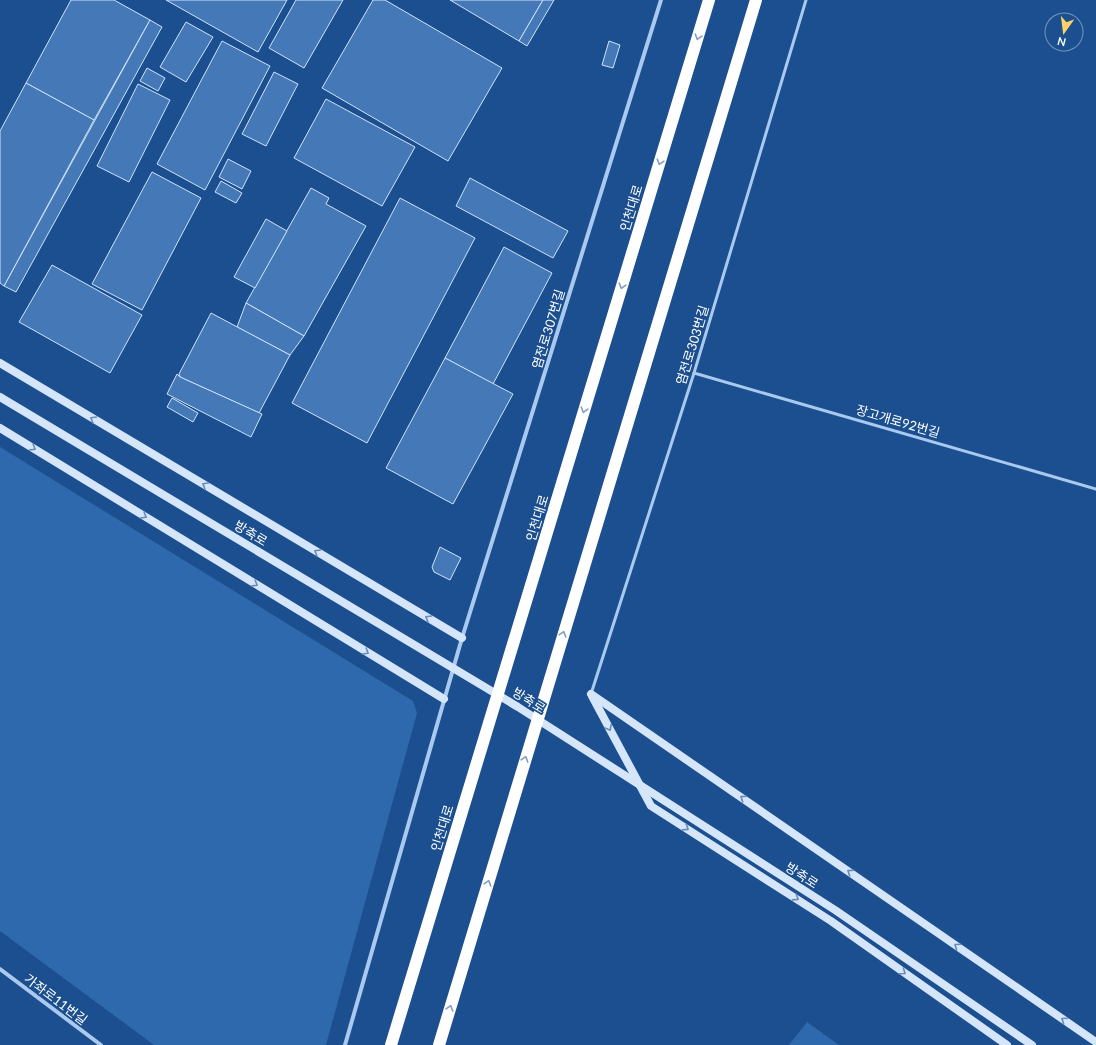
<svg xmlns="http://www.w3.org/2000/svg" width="1096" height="1045" viewBox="0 0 1096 1045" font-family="Lato,'Noto Sans KR',sans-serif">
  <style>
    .green { fill: #2e69ad }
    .building { fill: #4478b7; stroke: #cfe3fa }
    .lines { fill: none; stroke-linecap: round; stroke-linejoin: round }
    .lane { stroke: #a9c9ee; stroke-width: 3 }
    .street { stroke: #a9c9ee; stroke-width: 4 }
    .secondary { stroke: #d6e6fa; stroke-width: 8 }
    .highway { stroke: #fff; stroke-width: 12 }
    .oneway { stroke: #829ec1 }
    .oneway2 { stroke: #668bba }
    .labels { text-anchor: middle; stroke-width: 3.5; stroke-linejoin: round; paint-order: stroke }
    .street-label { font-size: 13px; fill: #fff; stroke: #1b4f8f }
  </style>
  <rect width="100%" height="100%" fill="#1b4f8f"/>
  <!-- green -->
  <g class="green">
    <polygon points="0,447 413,701 417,713 326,1045 154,1045 0,931"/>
    <polygon points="807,1022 839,1045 789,1045"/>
  </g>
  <!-- building -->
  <g class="building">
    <polygon points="71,0 114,0 150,20 94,120 26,83"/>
    <polygon points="166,0 287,0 258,52"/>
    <polygon points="296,0 343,0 304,68 269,48"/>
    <polygon points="373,0 385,0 502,68 448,161 322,88"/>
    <polygon points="450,0 543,0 519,41"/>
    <polygon points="543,0 554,0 527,46 519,41"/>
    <polygon points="150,20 162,27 16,292 4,286"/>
    <polygon points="186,22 213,37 186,82 160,67"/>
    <polygon points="222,41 270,66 205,190 157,164"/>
    <polygon points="609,41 620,45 613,68 602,65"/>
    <polygon points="147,68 165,78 158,91 140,81"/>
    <polygon points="274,72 298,84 266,146 242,134"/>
    <polygon points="26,83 94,120 4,286 0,283 0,131"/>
    <polygon points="138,84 170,100 129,182 97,166"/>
    <polygon points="326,99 415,147 382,206 294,158"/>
    <polygon points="228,159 251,171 242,189 219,177"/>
    <polygon points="152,172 201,198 142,310 92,284"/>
    <polygon points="470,178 568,231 553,258 456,206"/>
    <polygon points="221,181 242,193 236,203 215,192"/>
    <polygon points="311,188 329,198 326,204 366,226 304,336 246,303"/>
    <polygon points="400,198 475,238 367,443 292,403"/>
    <polygon points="266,219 287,231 255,288 234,277"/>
    <polygon points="504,247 552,273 493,384 445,358"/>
    <polygon points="52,265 142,315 110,373 19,322"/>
    <polygon points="246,303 304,336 290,355 237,327"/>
    <polygon points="211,313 290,355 259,413 180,377 179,374"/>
    <polygon points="445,358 513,394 453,504 386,468"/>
    <polygon points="177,374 180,377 262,414 251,437 167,394"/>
    <polygon points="172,398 198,413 193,422 167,407"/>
    <polygon points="440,547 461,558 450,580 434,572 432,567"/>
  </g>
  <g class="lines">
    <!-- lane -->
    <g class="lane">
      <polyline points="694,373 1096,489"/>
      <polyline points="591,694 694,373 806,0"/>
    </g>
    <!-- street -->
    <g class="street">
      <polyline points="0,969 101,1045"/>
      <polyline points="345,1045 462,638 661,0"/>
    </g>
    <!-- secondary -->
    <g class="secondary">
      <polyline points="0,363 462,638"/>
      <polyline points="0,397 518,707 835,910 1032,1045"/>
      <polyline points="0,428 444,699"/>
      <polyline points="591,694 1096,1042"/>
      <polyline points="592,696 651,806 831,921 1007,1045"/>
    </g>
    <!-- highway -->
    <g class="highway">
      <polyline points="391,1045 709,0"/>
      <polyline points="439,1045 756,0"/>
    </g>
  </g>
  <!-- one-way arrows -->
  <defs><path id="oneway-chevron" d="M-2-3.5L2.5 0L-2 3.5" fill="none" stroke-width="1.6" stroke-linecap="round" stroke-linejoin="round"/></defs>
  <g class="oneway">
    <use href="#oneway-chevron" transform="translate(698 37) rotate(107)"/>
    <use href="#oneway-chevron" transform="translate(660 162) rotate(107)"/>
    <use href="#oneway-chevron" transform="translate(622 286) rotate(107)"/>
    <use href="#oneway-chevron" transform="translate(584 410) rotate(107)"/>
    <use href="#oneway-chevron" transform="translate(563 634) rotate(-73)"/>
    <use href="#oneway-chevron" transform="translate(525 759) rotate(-73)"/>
    <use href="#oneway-chevron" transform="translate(488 883) rotate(-73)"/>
    <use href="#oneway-chevron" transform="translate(450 1008) rotate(-73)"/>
  </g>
  <g class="oneway2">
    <use href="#oneway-chevron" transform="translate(93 419) rotate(-149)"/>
    <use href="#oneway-chevron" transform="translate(33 448) rotate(31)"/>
    <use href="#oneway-chevron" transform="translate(205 485) rotate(-149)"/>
    <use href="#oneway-chevron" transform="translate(144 516) rotate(31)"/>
    <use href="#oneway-chevron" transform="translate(317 552) rotate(-149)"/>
    <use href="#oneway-chevron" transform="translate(255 584) rotate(31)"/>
    <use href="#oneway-chevron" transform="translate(428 618) rotate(-149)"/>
    <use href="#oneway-chevron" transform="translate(366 652) rotate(31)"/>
    <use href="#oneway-chevron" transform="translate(609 728) rotate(62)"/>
    <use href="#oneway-chevron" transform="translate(743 798) rotate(-146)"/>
    <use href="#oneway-chevron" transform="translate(686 828) rotate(33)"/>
    <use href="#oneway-chevron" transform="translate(850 872) rotate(-146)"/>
    <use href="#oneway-chevron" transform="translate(796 898) rotate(33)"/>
    <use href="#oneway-chevron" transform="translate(957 946) rotate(-145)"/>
    <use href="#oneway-chevron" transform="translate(903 972) rotate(35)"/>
    <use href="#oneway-chevron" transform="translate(1064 1020) rotate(-145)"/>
  </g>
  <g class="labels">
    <!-- street labels -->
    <g class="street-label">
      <text transform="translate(631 208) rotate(-73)" y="5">인천대로</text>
      <text transform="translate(548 329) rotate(-73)" y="5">염전로307번길</text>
      <text transform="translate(692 345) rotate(-73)" y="5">염전로303번길</text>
      <text transform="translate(898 421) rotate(16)" y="5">장고개로92번길</text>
      <text transform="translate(537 518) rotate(-73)" y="5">인천대로</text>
      <text transform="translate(251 533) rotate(31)" y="5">방축로</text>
      <text transform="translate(529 700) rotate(32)" y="5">방축로</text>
      <text transform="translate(442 828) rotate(-73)" y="5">인천대로</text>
      <text transform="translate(802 875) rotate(33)" y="5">방축로</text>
      <text transform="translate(56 999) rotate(37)" y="5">가좌로11번길</text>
    </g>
  </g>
  <!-- north arrow -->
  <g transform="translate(1064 32) rotate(194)"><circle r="19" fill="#1b4f8f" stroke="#7695bc"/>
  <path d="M0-3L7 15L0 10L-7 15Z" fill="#ffd166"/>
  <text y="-6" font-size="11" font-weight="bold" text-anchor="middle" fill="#ffffff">N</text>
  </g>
</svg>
